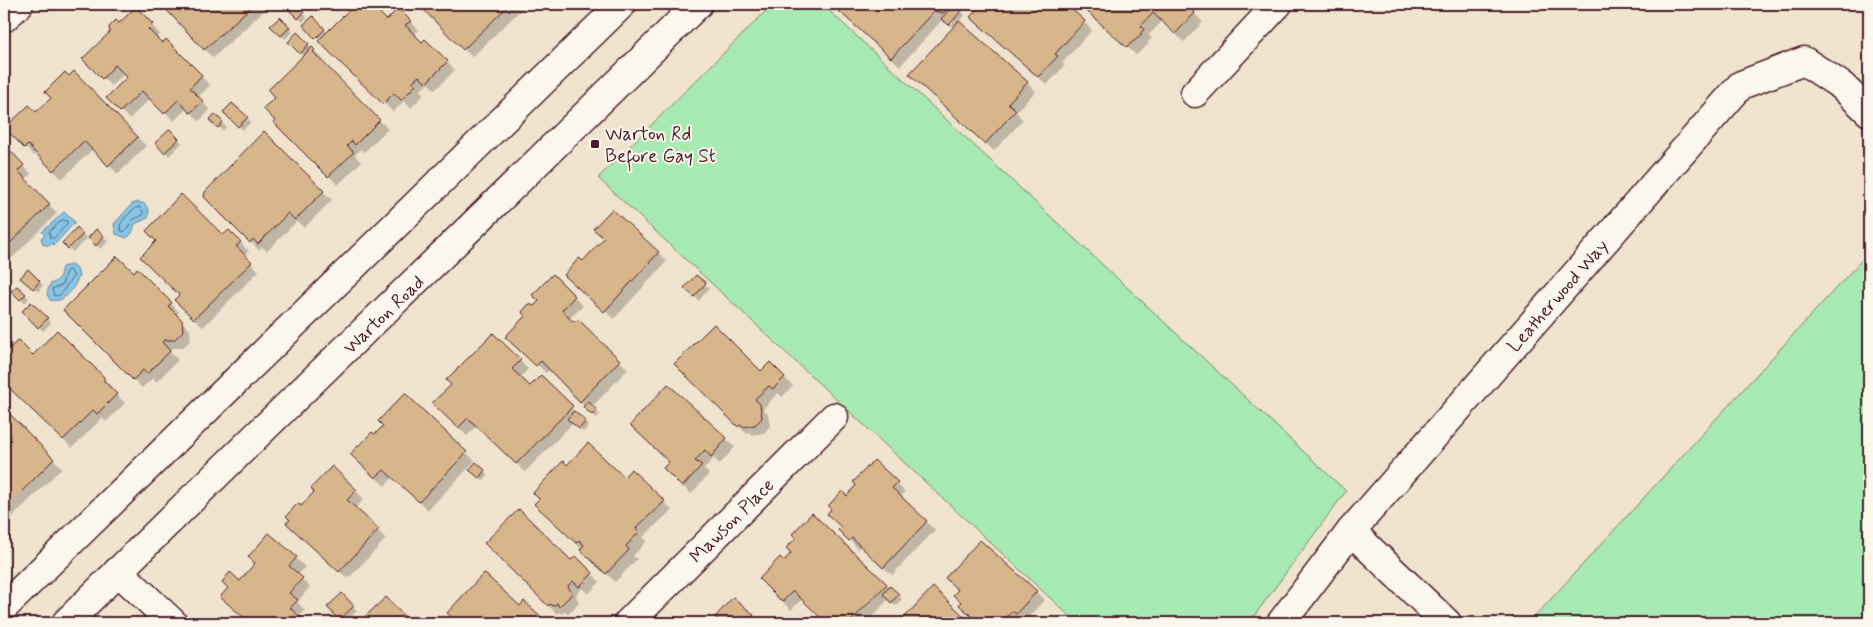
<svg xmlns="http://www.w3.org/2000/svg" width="1873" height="627" viewBox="0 0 1873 627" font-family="Mynerve,sans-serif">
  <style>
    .green { fill: #a8eab3; stroke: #79846f }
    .water { fill: #85c6e6; stroke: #6d839b }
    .shadow { fill: #0003 }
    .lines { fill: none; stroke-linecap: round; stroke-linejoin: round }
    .shore { stroke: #626276; stroke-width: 1 }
    .building { fill: #d8b68b; stroke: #4a1f2b }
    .minor-casing { stroke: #4a1f2b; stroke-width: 31 }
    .tertiary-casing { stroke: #4a1f2b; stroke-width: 31 }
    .primary-casing { stroke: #4a1f2b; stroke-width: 31 }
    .minor { stroke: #fbf7ec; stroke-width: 28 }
    .tertiary { stroke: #fbf7ec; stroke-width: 28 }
    .primary { stroke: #fbf7ec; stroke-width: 28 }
    .poi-dot { fill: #4a1f2b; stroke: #fbf7ec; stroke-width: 2 }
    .labels { text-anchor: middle; stroke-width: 4; stroke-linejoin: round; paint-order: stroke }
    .poi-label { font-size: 19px; fill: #4a1f2b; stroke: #fbf7ec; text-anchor: start }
    .street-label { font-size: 19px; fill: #4a1f2b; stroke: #fbf7ec }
  </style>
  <rect width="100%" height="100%" fill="#f0e4cf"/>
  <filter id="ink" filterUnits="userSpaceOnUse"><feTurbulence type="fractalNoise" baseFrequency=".02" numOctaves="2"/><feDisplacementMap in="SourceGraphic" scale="10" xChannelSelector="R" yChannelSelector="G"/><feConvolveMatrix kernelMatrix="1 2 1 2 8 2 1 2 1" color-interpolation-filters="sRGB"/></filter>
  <g filter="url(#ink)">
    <!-- green -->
    <g class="green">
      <polygon points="773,4 822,4 1346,491 1249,623 1077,623 598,178"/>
      <polygon points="1869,252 1869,623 1529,623"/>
    </g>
    <!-- water -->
    <g class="water">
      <polygon points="138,202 145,204 149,210 148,218 135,224 132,233 127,238 116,234 114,224 132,204"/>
      <polygon points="64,212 75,222 54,245 52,243 49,246 43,244 41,238 45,235 42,232"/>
      <path d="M 71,265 L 77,269 L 79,276 C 74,288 65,304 50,300 L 47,294 L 50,284 C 61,280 59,278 62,267 Z"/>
    </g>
    <!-- shadow -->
    <g class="shadow">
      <polygon points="162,4 265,4 268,7 213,58"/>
      <polygon points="357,4 368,4 387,22 398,10 419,30 413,35 422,43 425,41 455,70 435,90 428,83 420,91 424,94 411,108 404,101 393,112 305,25 313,18 328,33"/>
      <polygon points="419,4 527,4 472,57"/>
      <polygon points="832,4 945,4 951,9 961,11 965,15 958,23 986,48 988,46 1036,91 1016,112 1023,120 994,151 920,82 954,29 950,26 954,21 943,19 900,66"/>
      <polygon points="964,4 975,4 969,9"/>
      <polygon points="984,4 1069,4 1072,7 1070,9 1092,30 1062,63 1065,65 1047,85 972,17"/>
      <polygon points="1080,4 1184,4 1203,22 1184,42 1162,21 1149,35 1152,38 1147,43 1149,44 1136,55"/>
      <polygon points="136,9 160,34 156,38 162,45 166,41 210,85 198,97 210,110 199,121 187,108 174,121 151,98 129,119 108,98 129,77 125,73 111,86 84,59"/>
      <polygon points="303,13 307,17 303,22 295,15"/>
      <polygon points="280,19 293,32 285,39 272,26"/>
      <polygon points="297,34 323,59 320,61 388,129 364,152 361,149 355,155 361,162 338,185 275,122 277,98 304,57 290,42"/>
      <polygon points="74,73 146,146 118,174 93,149 62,179 37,153 34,156 7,128 36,114"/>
      <polygon points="232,104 251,122 243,130 224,112"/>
      <polygon points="215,116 226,127 223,131 211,120"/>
      <polygon points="170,131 182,143 169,156 156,143"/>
      <polygon points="264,133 332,200 304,228 297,221 267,251 262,247 259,250 206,197"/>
      <polygon points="4,146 31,174 25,180 57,213 11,259 4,252"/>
      <polygon points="612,210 667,261 614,319 574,283 583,263 605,238"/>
      <polygon points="77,229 87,239 73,252 64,243"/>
      <polygon points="96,231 108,241 101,249 90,238"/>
      <polygon points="229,232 249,251 244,256 259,271 203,327 176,300 180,295 158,241 223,237"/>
      <polygon points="4,270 12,278 4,286"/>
      <polygon points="137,270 179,312 176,316 190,330 191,340 182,348 173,348 169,351 178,360 156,382 153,378 142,388 65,310"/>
      <polygon points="28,271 43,285 38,292 26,282"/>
      <polygon points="553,276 583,306 569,319 572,322 578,322 628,369 592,407 600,415 596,418 549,370 546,373 507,336 541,301"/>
      <polygon points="696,277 709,288 699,301 686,288"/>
      <polygon points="17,287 29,298 25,303 13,291"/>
      <polygon points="31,304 51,323 43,331 23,311"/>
      <polygon points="57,332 112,387 112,390 125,403 106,422 102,418 72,448 4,382 4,356 18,342 33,356"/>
      <polygon points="493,335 528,369 520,378 530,388 541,377 589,426 583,432 573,423 525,472 477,425 467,436 434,403 452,385"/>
      <polygon points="676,364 761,373 770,364 793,386 782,397 778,393 763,409 768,414 770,426 764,433 752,435 749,432 747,434"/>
      <polygon points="405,395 475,461 428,510 393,477 385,486 360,463"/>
      <polygon points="4,409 62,468 4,525"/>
      <polygon points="726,439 735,447 720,464 714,458 704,469 709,474 691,494 665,468"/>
      <polygon points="874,462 905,492 900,497 935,530 892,575 861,545 858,549 848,538 842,527 847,498"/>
      <polygon points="567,466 624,479 631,471 672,510 643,537 647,541 633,556 637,559 615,582 544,512"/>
      <polygon points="332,468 364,499 355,509 386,539 348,579 297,531 291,520 316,492"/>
      <polygon points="484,471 488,475 483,481 474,474"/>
      <polygon points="812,514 902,599 896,606 889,599 866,623 828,623 802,599 791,610 760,579 784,563 793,553 798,538"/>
      <polygon points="270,535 305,567 297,575 310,587 297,602 305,610 298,617 306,623 250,623 230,605 240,583 257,564"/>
      <polygon points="486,543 571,562 576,558 600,582 588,594 582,588 576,595 579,603 568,614 565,611 562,614 559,612 557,614"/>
      <polygon points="933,589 969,623 900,623"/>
      <polygon points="1036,592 1044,600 1025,621 1021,619 1018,623 980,623 962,603"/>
      <polygon points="341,595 357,611 344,623 329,607"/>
      <polygon points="386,598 410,623 359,623"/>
      <polygon points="525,602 546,623 459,623 449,613 520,608"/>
      <polygon points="753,616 760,623 723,623 717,617"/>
    </g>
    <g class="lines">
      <!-- shore -->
      <g class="shore">
        <path d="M 139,207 L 143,211 L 143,215 L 132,220 L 126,231 L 121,231 L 120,225 C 124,219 131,209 139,207 Z"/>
        <polygon points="63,220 67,221 67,224 54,238 50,238 49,232"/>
        <polygon points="69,270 74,275 60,295 54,296 52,289 62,285 66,272"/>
      </g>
    </g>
    <!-- building -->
    <g class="building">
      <polygon points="161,4 254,4 204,50"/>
      <polygon points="296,4 304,12 298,19 290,11"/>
      <polygon points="355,4 370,4 387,20 398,8 411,21 405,25 422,42 425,39 448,61 426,83 419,76 412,82 416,85 401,100 394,93 383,104 318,41"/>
      <polygon points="418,4 510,4 463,50"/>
      <polygon points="831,4 946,4 948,8 943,13 934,11 891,58"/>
      <polygon points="954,4 962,10 949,25 941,19"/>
      <polygon points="982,4 1066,4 1085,21 1055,54 1058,56 1038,77 970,17"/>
      <polygon points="1079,4 1186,4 1195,13 1175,34 1153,13 1141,26 1144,29 1140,34 1142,35 1126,47"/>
      <polygon points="136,7 153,24 148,29 162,43 166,39 202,75 190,88 203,101 190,113 178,100 164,114 142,91 120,112 106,98 127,77 115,65 102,79 82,59 110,32 109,27 116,20 119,23"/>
      <polygon points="313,16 325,29 315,39 303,25"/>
      <polygon points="280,17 290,27 281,36 270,26"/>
      <polygon points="959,21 1028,82 1008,103 1016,110 985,144 909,74"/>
      <polygon points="297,32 309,44 300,54 288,42"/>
      <polygon points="312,47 315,50 313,52 380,120 355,145 352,141 347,146 354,152 328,177 273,122 275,121 263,108 275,98 268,90"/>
      <polygon points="74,71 138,137 108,166 84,141 53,171 28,145 24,148 5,128 29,105 36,112 51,98 45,92 65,72 69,76"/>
      <polygon points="232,103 248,117 238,127 223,112"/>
      <polygon points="215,114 223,122 218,128 209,120"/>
      <polygon points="170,129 179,139 164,153 155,143"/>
      <polygon points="264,131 324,191 295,220 288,213 258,244 253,239 250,243 204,197 205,192"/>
      <polygon points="4,144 24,165 18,171 50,204 4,249"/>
      <polygon points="181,194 223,235 229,230 241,242 236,246 252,262 194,319 174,300 179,295 140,257 156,241 146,231"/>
      <polygon points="612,209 659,252 604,312 564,275 579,258 583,261 604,238 593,229"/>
      <polygon points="77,227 83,234 68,249 62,243"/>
      <polygon points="96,229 104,236 96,246 88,238"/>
      <polygon points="117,256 134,272 137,268 172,303 168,306 182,320 183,331 174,340 165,340 162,342 170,351 147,374 143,370 133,380 63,310"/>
      <polygon points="28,269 40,281 33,289 20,278"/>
      <polygon points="553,274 575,296 562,310 572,321 579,320 620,360 580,402 541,361 536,366 505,337 525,316 522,312 529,304 534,306 539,301 532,295"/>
      <polygon points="696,275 706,283 694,297 684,288"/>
      <polygon points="17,286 26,294 20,300 11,291"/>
      <polygon points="31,302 48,318 38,328 22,311"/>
      <polygon points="714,324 761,371 770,362 785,377 773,389 769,386 755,399 760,404 762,418 755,425 743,427 740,425 738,427 674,364"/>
      <polygon points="57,330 104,377 104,381 117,394 97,414 93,410 63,440 4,383 4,354 18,340 33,355"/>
      <polygon points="493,333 521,360 512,369 530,386 541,375 573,406 516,464 468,418 458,428 432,403 451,385 446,380"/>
      <polygon points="668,384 727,438 711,457 705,450 695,461 702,465 682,487 663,468 669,462 630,425"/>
      <polygon points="405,393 467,452 419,502 384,470 375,478 350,454 372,432 375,434 383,426 378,421"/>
      <polygon points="588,401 597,410 592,415 583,407"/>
      <polygon points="4,408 54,459 4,509"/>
      <polygon points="574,411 586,421 579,429 567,419"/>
      <polygon points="588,443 624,477 631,469 665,501 636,528 639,532 626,546 629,550 606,574 580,550 584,545 579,540 576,543 534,504 539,499 533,493 563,461 567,465"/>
      <polygon points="874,460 898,482 892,488 927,521 883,568 852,538 849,541 838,530 841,527 827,514 831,509 828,506 842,491 847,496 856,485 853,482"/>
      <polygon points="476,462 485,470 479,478 469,470"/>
      <polygon points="332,466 357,490 347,500 379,529 339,572 286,523 290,520 286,516 298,503 301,506 314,492 311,488"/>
      <polygon points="519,509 571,560 576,556 593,573 579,587 573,581 568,586 572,594 559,607 557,603 553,606 550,604 548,606 484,543"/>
      <polygon points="812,513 887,584 849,623 826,623 793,591 782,602 759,579 780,557 784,561 791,553 786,548 796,538 792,534"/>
      <polygon points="269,533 297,557 289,566 303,578 289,593 298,600 290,608 307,623 250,623 220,597 228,588 222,582 230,572 240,581 255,563 248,557"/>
      <polygon points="980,540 1037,591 1016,614 1012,611 1002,623 979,623 959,605 961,602 953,595 958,590 945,578"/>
      <polygon points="484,573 520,606 524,601 545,620 543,623 458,623 447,613"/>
      <polygon points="890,586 899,594 891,603 883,594"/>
      <polygon points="933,587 971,623 899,623"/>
      <polygon points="342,593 354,606 339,620 327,607"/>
      <polygon points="386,597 411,623 358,623"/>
      <polygon points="733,597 754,615 748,621 751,623 722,623 715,617"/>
    </g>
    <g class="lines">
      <!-- minor casing -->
      <g class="minor-casing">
        <g id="minor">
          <polyline points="4,18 19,4"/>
          <polyline points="1195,93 1278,4"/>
          <polyline points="1351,531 1447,623"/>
          <polyline points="628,623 834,417"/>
          <polyline points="1281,623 1351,531 1741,85 1804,61 1842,86 1869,112"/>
        </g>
      </g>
      <!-- tertiary casing -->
      <g class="tertiary-casing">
        <polyline id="tertiary" points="118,571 173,623"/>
      </g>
      <!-- primary casing -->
      <g class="primary-casing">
        <g id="primary">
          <polyline points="4,607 622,4"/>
          <path d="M 66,623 C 275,415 489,212 698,4"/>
        </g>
      </g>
      <!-- minor -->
      <use href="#minor" class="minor"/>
      <!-- tertiary -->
      <use href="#tertiary" class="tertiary"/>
      <!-- primary -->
      <use href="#primary" class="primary"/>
    </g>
  </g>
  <!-- markers -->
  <rect class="poi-dot" x="590" y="139" width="10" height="10" rx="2.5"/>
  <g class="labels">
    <!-- poi labels -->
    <g class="poi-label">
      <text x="605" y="140">Warton Rd<tspan x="605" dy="22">Before Gay St</tspan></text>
    </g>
    <!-- street labels -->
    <g class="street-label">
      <text transform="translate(1557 295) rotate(-49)" y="7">Leatherwood Way</text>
      <text transform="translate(383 314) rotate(-44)" y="7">Warton Road</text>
      <text transform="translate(731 520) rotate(-45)" y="7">Mawson Place</text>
    </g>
  </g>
  <!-- margin -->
  <rect width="1873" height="627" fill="none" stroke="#fbf7ec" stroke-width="20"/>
  <rect x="10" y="10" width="1853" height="607" fill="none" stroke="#4a1f2b" stroke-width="2" filter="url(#ink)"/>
</svg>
